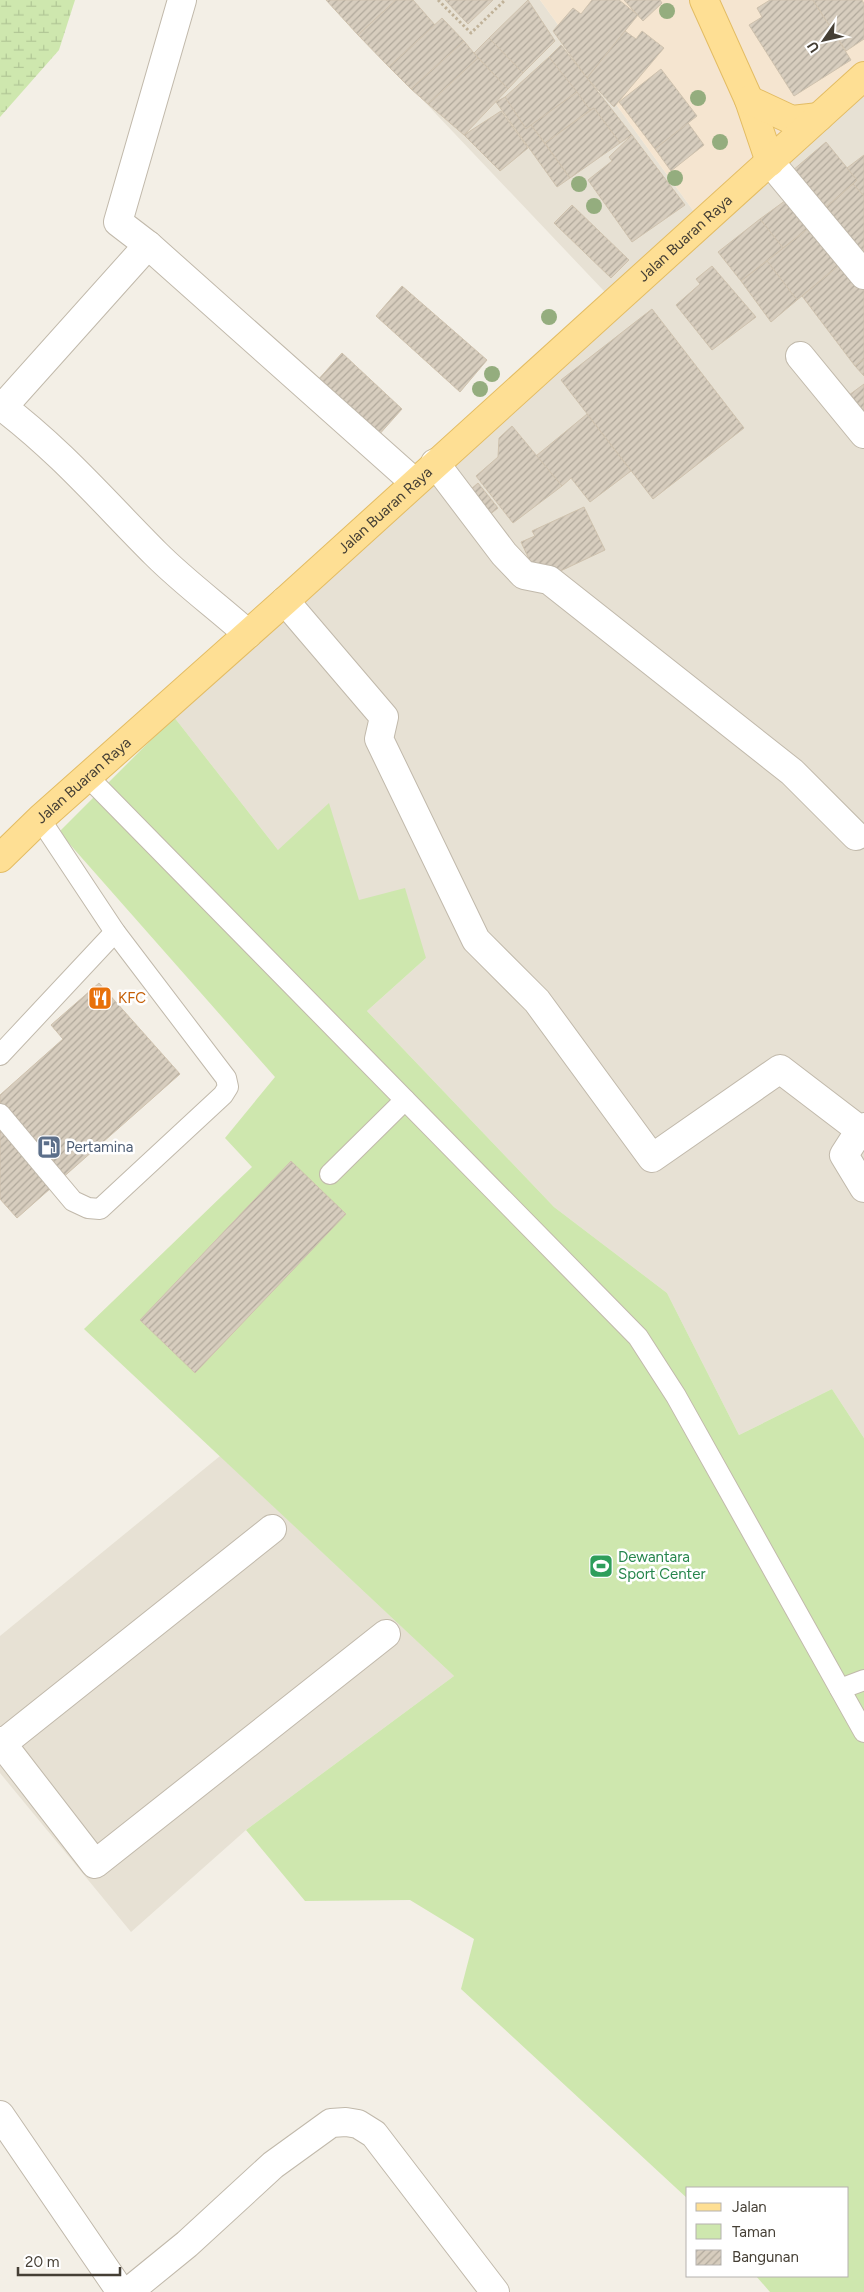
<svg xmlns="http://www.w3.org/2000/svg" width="864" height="2292" viewBox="0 0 864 2292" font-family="Figtree,sans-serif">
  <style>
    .residential { fill: #e7e1d4 }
    .commercial { fill: #f5e5d0 }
    .green { fill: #cee7ae }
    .wetland { fill: url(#wetland-marsh) }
    .building { fill: url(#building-hatch); stroke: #cfc2ae }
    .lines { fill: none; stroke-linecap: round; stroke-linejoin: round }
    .lane-casing { stroke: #c1b9ab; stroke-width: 22 }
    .street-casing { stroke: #c1b9ab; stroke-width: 30 }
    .primary-casing { stroke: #e3bc63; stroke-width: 30 }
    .path { stroke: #c0b299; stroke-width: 3; stroke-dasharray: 2.5 2.5; stroke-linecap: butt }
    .lane { stroke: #fff; stroke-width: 20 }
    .street { stroke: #fff; stroke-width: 28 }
    .primary { stroke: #fedf94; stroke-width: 28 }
    .tree { fill: #94ad7e }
    .labels { text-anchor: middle; stroke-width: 5; stroke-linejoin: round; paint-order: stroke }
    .street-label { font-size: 15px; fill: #453f35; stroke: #fff }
    .food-label { font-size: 15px; fill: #c56008; stroke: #fff; text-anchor: start }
    .service-label { font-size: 15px; fill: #4e5e75; stroke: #fff; text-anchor: start }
    .leisure-label { font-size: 15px; fill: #27864d; stroke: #fff; text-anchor: start }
  </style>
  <defs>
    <pattern id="wetland-marsh" width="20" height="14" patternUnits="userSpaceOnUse" patternTransform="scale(1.25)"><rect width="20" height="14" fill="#cee7ae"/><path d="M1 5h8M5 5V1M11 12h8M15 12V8" fill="none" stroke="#b2c796"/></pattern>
    <pattern id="building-hatch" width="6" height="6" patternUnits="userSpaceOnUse" patternTransform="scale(1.25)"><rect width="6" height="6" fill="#d7cdbe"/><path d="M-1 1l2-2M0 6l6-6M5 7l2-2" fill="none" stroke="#b0a89b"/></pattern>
  </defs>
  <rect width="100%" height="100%" fill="#f3efe6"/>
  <!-- residential -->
  <g class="residential">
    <polygon points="328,0 540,0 708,231 864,95 864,1438 832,1389 739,1435 667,1293 554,1207 367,1011 426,958 359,900 278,850 174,717 622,310"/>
    <polygon points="220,1456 454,1676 246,1830 131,1932 0,1773 0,1636"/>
  </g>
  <!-- commercial -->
  <polygon class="commercial" points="540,0 864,0 864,95 708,231"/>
  <!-- green -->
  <polygon class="green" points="174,717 278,850 329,803 359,900 405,888 426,958 367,1011 554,1207 667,1293 739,1435 832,1389 864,1438 864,2292 770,2292 756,2276 848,2276 848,2188 688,2188 688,2199 461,1989 474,1939 410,1900 305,1901 246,1830 454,1676 84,1329 252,1167 225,1138 275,1077 59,832"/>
  <!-- wetland -->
  <polygon class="wetland" points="0,0 75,0 59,50 0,117"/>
  <!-- building -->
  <g class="building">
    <polygon points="326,0 396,0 358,35"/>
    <polygon points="396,0 413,0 435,25 389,67 358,35"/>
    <polygon points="445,0 493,0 468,24"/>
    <polygon points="528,0 555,41 523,73 489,38"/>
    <polygon points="592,0 619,0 638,15 587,78 553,31 573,8 581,14"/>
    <polygon points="624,0 660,0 662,3 643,21"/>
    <polygon points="770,0 813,0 851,60 794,96 749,25 762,17 757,8"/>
    <polygon points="813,0 862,0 864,4 864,39 846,51"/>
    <polygon points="442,18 464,41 411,89 389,67"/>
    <polygon points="625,31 636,39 642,31 664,48 614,107 587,78"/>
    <polygon points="489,38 523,73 508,89 474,53"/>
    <polygon points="464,41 478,58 428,104 411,89"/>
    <polygon points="561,45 632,135 620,143 594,108 590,110 549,57"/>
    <polygon points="549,57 577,92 526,129 505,97"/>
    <polygon points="478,58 508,89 464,135 428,104"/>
    <polygon points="661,69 697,116 655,149 619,102"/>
    <polygon points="577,92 590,110 545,143 531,125"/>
    <polygon points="505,97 526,129 531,125 570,178 557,187 496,102"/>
    <polygon points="594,108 620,143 570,178 545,143"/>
    <polygon points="501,111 528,148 500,171 464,135"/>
    <polygon points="688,123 704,145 671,171 655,149"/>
    <polygon points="632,135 685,205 632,242 588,180 612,161 609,157"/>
    <polygon points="826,142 857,180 824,209 792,171"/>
    <polygon points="864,155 864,196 853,184 857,180 847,168"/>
    <polygon points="853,184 864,196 864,256 824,209"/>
    <polygon points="793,195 815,223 783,248 760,219"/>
    <polygon points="572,205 629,260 611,278 554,223"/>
    <polygon points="760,219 783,248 741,281 718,252"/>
    <polygon points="815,223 844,261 797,300 767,261"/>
    <polygon points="767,261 797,300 771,322 741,281"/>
    <polygon points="844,261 864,285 864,359 855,366 802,296"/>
    <polygon points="712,266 756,317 712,350 676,305 700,284 696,279"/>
    <polygon points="402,286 487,360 460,392 376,316"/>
    <polygon points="652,309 744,428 653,499 561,380"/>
    <polygon points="342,353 402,409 377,437 317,381"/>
    <polygon points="864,359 864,376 855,366"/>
    <polygon points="864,384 864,422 845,398"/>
    <polygon points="587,414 631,471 590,502 571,478 562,486 536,456"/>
    <polygon points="512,426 562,486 513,523 476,476 498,457 499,438"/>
    <polygon points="478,483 498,508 484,519 464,495"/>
    <polygon points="584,507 605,550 554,574 537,576 521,542 535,536 532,531"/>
    <polygon points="99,983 180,1074 17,1218 0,1199 0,1095 63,1039 51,1025"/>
    <polygon points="291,1161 346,1214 195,1373 140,1320"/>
  </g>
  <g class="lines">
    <!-- lane casing -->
    <g class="lane-casing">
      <g id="lane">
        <polyline points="88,777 638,1337 676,1396 864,1732"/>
        <polyline points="0,1055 115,932"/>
        <polyline points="0,1114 73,1201 88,1208 100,1209 223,1095 228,1087 226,1078 115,932 40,819"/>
        <polyline points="330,1174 405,1100"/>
        <polyline points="840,1689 864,1680"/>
      </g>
    </g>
    <!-- street casing -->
    <g class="street-casing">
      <g id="street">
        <polyline points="770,162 864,275"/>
        <polyline points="148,245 414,482"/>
        <polyline points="800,356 864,434"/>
        <path d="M 0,405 C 60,450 104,502 156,554 C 185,583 218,607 248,634"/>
        <polyline points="3,407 148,245 118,222 182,0"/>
        <polyline points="435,463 504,554 524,575 549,580 792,772 856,836"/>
        <polyline points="285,601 384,717 379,739 476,940 537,1001 652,1158 780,1069 860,1130 864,1127"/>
        <polyline points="860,1130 844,1155 864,1188"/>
        <polyline points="0,1741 95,1864 386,1634"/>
        <polyline points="2,1744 272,1529"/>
        <polyline points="0,2115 121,2292"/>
        <polyline points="128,2292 187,2244 273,2165 331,2123 346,2122 358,2124 374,2134 495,2292"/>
      </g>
    </g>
    <!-- primary casing -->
    <g class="primary-casing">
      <g id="primary">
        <polyline points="704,0 749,100 770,162"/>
        <polyline points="749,100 792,120 819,117"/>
        <path id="s1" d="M 0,858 L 40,819 L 285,601 L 864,76"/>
      </g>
    </g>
    <!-- path -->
    <polyline class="path" points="438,0 471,33 505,0"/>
    <!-- lane -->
    <use href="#lane" class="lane"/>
    <!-- street -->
    <use href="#street" class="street"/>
    <!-- primary -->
    <use href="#primary" class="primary"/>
  </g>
  <!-- trees -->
  <g class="tree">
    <circle cx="667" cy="11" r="8"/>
    <circle cx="698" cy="98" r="8"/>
    <circle cx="720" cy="142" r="8"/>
    <circle cx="675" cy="178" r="8"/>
    <circle cx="579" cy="184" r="8"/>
    <circle cx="594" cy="206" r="8"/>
    <circle cx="549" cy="317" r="8"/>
    <circle cx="492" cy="374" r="8"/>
    <circle cx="480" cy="389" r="8"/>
  </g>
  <!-- icons -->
  <defs>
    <g id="restaurant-square" transform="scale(1.25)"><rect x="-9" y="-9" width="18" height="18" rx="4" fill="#e8710a" stroke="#fff"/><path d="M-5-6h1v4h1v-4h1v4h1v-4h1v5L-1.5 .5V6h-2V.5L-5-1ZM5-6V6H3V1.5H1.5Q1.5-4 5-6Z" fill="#fff"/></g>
    <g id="fuel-square" transform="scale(1.25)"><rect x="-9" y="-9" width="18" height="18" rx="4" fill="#5c6f8a" stroke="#fff"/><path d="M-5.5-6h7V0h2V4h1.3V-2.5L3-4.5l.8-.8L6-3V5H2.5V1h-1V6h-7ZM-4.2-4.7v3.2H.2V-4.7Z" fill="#fff"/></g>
    <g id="stadium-square" transform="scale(1.25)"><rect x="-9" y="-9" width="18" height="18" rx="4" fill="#2e9e5b" stroke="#fff"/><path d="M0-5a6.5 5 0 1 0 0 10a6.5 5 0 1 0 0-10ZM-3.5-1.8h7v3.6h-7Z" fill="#fff"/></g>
  </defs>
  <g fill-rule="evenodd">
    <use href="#restaurant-square" x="100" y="998"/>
    <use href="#fuel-square" x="49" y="1147"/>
    <use href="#stadium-square" x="601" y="1566"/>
  </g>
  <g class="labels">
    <!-- street labels -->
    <g class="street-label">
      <text dy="5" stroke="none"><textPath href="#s1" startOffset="924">Jalan Buaran Raya</textPath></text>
      <text dy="5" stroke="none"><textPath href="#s1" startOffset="519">Jalan Buaran Raya</textPath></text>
      <text dy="5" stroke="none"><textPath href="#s1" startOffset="114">Jalan Buaran Raya</textPath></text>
    </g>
    <!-- food labels -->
    <g class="food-label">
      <text x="118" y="1003">KFC</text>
    </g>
    <!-- service labels -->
    <g class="service-label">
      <text x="66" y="1152">Pertamina</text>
    </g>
    <!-- leisure labels -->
    <g class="leisure-label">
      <text x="618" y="1562">Dewantara<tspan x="618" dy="17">Sport Center</tspan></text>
    </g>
  </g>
  <!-- legend -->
  <rect x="686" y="2187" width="162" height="90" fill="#ffffff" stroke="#b5b2ae"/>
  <rect x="696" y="2203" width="25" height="8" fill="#fedf94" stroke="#b5b2ae"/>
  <text x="732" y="2212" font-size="15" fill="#453f35">Jalan</text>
  <rect x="696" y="2224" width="25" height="15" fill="#cee7ae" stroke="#b5b2ae"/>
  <text x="732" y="2237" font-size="15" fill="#453f35">Taman</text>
  <rect x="696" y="2250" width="25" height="15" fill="url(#building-hatch)" stroke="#b5b2ae"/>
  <text x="732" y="2262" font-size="15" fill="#453f35">Bangunan</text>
  <!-- north arrow -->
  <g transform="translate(824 40) rotate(236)" stroke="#ffffff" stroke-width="4" paint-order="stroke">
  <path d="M0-4L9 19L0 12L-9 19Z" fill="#453f35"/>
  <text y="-8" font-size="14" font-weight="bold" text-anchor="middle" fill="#453f35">U</text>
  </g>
  <!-- scale -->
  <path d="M18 2267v8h102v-8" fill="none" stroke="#453f35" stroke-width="2.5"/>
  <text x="25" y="2267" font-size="15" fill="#453f35" stroke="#ffffff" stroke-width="4" paint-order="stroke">20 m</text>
</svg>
